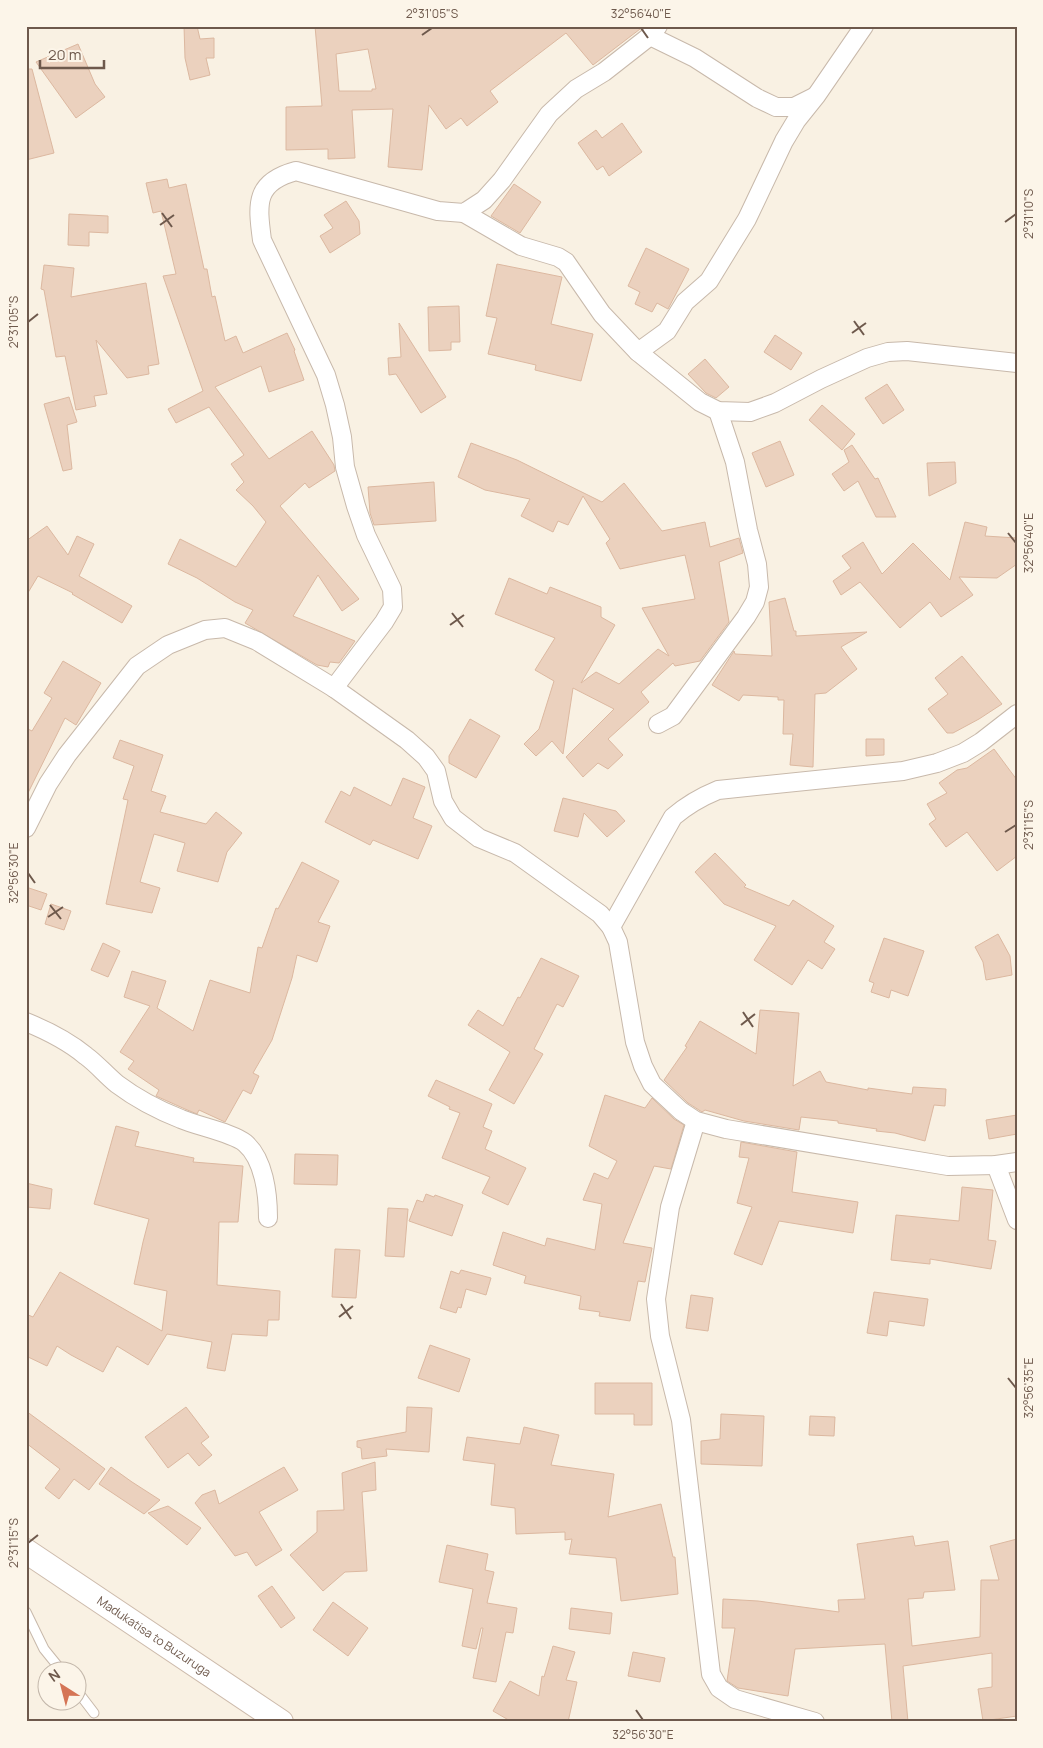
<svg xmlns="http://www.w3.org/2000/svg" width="1043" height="1748" viewBox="0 0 1043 1748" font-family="Manrope,sans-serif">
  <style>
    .building { fill: #ebd1be; stroke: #dcb8a0; fill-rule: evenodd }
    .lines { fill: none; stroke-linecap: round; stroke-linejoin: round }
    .lane-casing { stroke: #c8b9ab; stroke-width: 11 }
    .street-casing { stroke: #c8b9ab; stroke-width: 20 }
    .secondary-casing { stroke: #cdbbac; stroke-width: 26 }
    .lane { stroke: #fff; stroke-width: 9 }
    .street { stroke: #fff; stroke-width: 18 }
    .secondary { stroke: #fff; stroke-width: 24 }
    .ticks { fill: none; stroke: #6e594c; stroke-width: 2 }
    .labels { text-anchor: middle; stroke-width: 4.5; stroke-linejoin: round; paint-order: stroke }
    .street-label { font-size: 12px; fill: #6e594c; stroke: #fcf5e9 }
    .neatline { fill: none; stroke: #6e594c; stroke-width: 2 }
    .ticks-label { font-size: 12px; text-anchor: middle; fill: #6e594c }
  </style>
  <rect width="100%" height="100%" fill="#f9f1e3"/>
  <!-- building -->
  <g class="building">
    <polygon points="184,26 197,26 200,39 214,38 214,58 206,58 210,75 190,80 185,58"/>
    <path d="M 315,26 L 644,26 L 593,65 L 566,33 L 490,91 L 498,102 L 467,126 L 461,118 L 446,129 L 429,105 L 422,170 L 388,167 L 393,109 L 352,110 L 355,158 L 328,159 L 328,149 L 286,150 L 286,107 L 322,106 ZM 368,49 L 376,89 L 372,89 L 372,91 L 339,91 L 336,54 Z"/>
    <polygon points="78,44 95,84 105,97 76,118 36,62"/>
    <polygon points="26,69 32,69 54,153 26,160"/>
    <polygon points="622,123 642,152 609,176 603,166 597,170 578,143 596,130 602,138"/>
    <polygon points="167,179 169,188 186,184 204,269 207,269 212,297 215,296 225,341 236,336 243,353 287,333 295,350 294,351 304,380 269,392 261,366 215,387 269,459 312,431 334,465 335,471 309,488 305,483 280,506 359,599 342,611 318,575 293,616 355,641 339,663 330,662 328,667 317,665 245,623 253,610 235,602 197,578 168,564 180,539 236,567 266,522 253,506 236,490 244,482 231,464 244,455 209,407 176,423 168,409 203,391 163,276 176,274 161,211 153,213 146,183"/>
    <polygon points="514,184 541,202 520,233 491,216"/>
    <polygon points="346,201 359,221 360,234 330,253 320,236 333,228 324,215"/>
    <polygon points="69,214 108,216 108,233 89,232 89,246 68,245"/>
    <polygon points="646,248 689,269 668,309 657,303 652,312 635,304 640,292 628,286"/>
    <polygon points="497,264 562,277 551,324 593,334 581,381 535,370 536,365 488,354 497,318 486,316"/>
    <polygon points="44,265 74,268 71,297 146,283 159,364 148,366 149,374 127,378 96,340 107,394 94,396 96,406 76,410 65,356 56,357 44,290 41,289"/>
    <polygon points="459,306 460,342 451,342 451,350 429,351 428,307"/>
    <polygon points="399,323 446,397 421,413 396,374 389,375 388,358 401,357"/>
    <polygon points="775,335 802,353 791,370 764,352"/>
    <polygon points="705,359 729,387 716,398 706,393 688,374"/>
    <polygon points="887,384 904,410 883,424 865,398"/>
    <polygon points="69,397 77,422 67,425 72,469 63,471 44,404"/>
    <polygon points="822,405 855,434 842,450 809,420"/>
    <polygon points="780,441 794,475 766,487 752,453"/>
    <polygon points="471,443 517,460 602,502 624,483 662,531 705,522 710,547 739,538 743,553 719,562 729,622 700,661 675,666 673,663 641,692 649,702 608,739 623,755 608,769 598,763 583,777 566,757 614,709 573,688 563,754 552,741 536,756 524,744 539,729 554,681 535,670 555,638 495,614 509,578 547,594 550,587 601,607 601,617 615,625 581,683 596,672 619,684 658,649 669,656 642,608 695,599 685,555 620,569 606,543 610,539 583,496 568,525 558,521 553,532 521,516 530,499 485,490 458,477"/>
    <polygon points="852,445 875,479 878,478 896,517 876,517 858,481 844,491 832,474 849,462 844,450"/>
    <polygon points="955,462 956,483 929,496 927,463"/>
    <polygon points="434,482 436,521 374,525 370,513 368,487"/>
    <polygon points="965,522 987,527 985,536 1017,538 1017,564 997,578 959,577 973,595 941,617 930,602 900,628 860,582 841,595 833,581 851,568 842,556 863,542 882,574 913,543 950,580"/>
    <polygon points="47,526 68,555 77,536 94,544 79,576 132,606 122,623 72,594 73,593 38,576 26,596 26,541"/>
    <polygon points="785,598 794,631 796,631 796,636 867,632 841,647 857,669 826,693 815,694 813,767 790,765 793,734 783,734 784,700 778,700 778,697 743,695 739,701 712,685 734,651 735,654 772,656 769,602"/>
    <polygon points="962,656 1002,704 979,719 953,733 947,733 928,709 948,694 935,678"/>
    <polygon points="63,661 101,683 76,725 65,718 26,797 26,728 32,731 52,698 44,693"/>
    <polygon points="470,719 500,736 476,778 449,763 449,756"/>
    <polygon points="866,739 884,739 884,755 866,756"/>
    <polygon points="120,740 163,755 151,791 166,796 160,812 206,824 216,812 242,833 227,852 218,882 177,871 185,843 154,834 140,882 160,888 152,913 106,904 128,800 123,799 134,766 113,758"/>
    <polygon points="994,749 1017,780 1017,856 997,871 967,832 946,847 929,824 936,819 927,804 947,793 939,783 957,770 967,768"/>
    <polygon points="403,778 425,787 413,818 432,826 418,859 373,840 370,845 325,822 341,791 350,796 354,787 391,806"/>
    <polygon points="563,798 616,811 625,821 607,837 584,813 578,837 554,831"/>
    <polygon points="715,853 746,885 744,887 789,906 793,900 834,926 824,942 835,949 822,969 808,960 792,985 754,960 776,926 724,904 695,872"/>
    <polygon points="302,862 339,881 318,922 330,926 317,962 297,955 292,978 272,1040 253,1073 259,1076 251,1094 243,1090 225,1122 199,1110 197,1114 185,1109 156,1096 159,1090 128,1069 134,1061 120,1052 150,1006 124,997 132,971 166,981 157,1008 193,1031 210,980 250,993 258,947 262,948 276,908 278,909"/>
    <polygon points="26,887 47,894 41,910 26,905"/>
    <polygon points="51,904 71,911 64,930 45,924"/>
    <polygon points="998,934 1010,956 1012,975 986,980 983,962 975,947"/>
    <polygon points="884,938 924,951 908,996 891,990 889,998 871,992 874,983 869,981"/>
    <polygon points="103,943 120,951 108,977 91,970"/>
    <polygon points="541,958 579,976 563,1007 557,1004 534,1049 543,1054 514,1104 489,1090 510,1052 468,1025 478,1010 503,1026 518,997 520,998"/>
    <polygon points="760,1010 799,1013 793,1086 820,1071 826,1082 868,1090 868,1088 912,1094 913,1087 946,1089 945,1106 934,1105 925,1141 895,1133 876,1131 877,1129 838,1123 838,1121 801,1117 799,1130 744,1121 705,1110 702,1112 688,1103 664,1080 687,1047 685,1046 700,1021 756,1054"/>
    <polygon points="436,1080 492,1104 483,1127 492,1131 485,1149 526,1168 508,1205 482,1193 490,1177 442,1158 460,1113 449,1109 450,1107 428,1096"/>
    <polygon points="605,1095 645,1108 652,1098 674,1119 684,1125 671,1169 654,1166 623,1243 652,1248 645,1282 638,1281 630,1321 599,1316 600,1312 579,1309 581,1296 524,1283 526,1276 493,1265 503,1232 545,1246 547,1238 595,1250 602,1204 583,1200 594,1173 608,1179 617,1161 589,1146"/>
    <polygon points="1017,1115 1017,1134 989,1139 986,1120"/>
    <polygon points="116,1126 139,1132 135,1146 194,1158 193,1162 243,1166 238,1222 219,1222 217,1285 280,1291 279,1320 268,1320 267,1336 232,1334 225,1371 207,1368 212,1342 167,1334 148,1365 117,1346 103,1372 71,1355 57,1346 47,1366 26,1356 26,1314 33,1317 60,1272 162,1331 167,1291 134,1284 143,1242 149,1219 94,1204"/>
    <polygon points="741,1142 797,1152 792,1192 858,1202 853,1233 779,1221 762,1265 734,1254 752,1207 737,1203 749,1158 739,1157"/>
    <polygon points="295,1154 338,1155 337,1185 294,1184"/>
    <polygon points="26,1183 52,1189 50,1209 26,1207"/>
    <polygon points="962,1187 993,1190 988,1240 996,1241 991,1269 930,1259 930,1264 891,1260 896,1215 959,1221"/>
    <polygon points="426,1194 434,1197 435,1195 463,1205 452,1236 409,1221 417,1200 423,1202"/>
    <polygon points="388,1208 408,1209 404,1257 385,1256"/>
    <polygon points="335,1249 360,1250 356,1298 332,1297"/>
    <polygon points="461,1270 491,1278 486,1295 466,1289 461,1308 458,1307 456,1313 440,1308 451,1271 459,1274"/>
    <polygon points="874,1292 928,1299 924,1326 889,1321 887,1336 867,1333"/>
    <polygon points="691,1295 713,1298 708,1331 686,1328"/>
    <polygon points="430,1345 470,1359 459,1392 418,1378"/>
    <polygon points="595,1383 652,1383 652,1425 634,1425 634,1414 595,1414"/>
    <polygon points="186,1407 209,1437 201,1443 212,1455 199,1466 188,1453 168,1468 145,1437"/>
    <polygon points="407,1407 432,1408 429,1452 386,1449 387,1456 362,1459 361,1448 357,1447 357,1441 406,1432"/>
    <polygon points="26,1411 105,1469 89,1490 74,1479 59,1499 45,1488 60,1469 26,1443"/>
    <polygon points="721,1414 764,1416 762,1466 701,1464 701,1441 720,1439"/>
    <polygon points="810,1416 835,1417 834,1436 809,1435"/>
    <polygon points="524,1427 559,1435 551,1465 614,1474 608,1517 661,1504 673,1557 675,1557 678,1594 621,1601 616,1558 569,1554 572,1539 565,1540 565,1532 516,1534 515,1508 491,1505 495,1464 463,1460 467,1437 520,1444"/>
    <polygon points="375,1462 376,1490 362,1492 367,1571 345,1572 323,1591 290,1555 317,1532 317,1511 344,1510 342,1473"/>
    <polygon points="111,1467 132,1482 160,1500 144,1514 99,1484"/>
    <polygon points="284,1467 298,1490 259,1512 282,1550 256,1566 247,1552 235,1556 195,1503 202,1495 215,1490 219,1504"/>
    <polygon points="168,1506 201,1528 187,1545 148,1513"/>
    <polygon points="913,1536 915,1546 948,1541 955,1590 924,1592 923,1598 908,1599 912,1646 980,1637 981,1580 999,1580 990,1546 1017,1539 1017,1716 983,1721 978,1689 992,1687 992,1653 903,1666 908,1722 892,1722 885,1644 795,1649 788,1696 738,1688 727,1681 735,1628 722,1628 723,1599 758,1601 839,1612 838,1600 865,1599 857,1544"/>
    <polygon points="447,1545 488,1554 485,1570 494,1572 487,1603 517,1608 513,1633 506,1632 496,1682 473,1678 483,1628 481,1628 476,1649 462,1646 473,1589 439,1582"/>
    <polygon points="272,1586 295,1618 281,1628 258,1596"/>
    <polygon points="333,1602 368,1628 348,1656 313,1630"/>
    <polygon points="571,1608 612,1613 610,1634 569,1629"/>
    <polygon points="553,1646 575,1652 566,1680 577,1682 568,1722 512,1722 493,1711 510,1681 539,1696 542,1676 544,1677"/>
    <polygon points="633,1652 665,1658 660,1682 628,1676"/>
  </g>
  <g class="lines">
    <!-- lane casing -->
    <g class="lane-casing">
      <g id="lane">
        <polyline points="26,1612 44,1649 61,1670"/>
        <polyline points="78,1692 94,1713"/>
      </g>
    </g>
    <!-- street casing -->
    <g class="street-casing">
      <g id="street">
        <polyline points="650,36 695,58 757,98 776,107 794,107 814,97"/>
        <polyline points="464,213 521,246 558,257 566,262 602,314 638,352 700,402 718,411 750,412 775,403 821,379 867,358 888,352 907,351 1017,363"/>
        <polyline points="638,352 667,331 685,302 709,281 747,219 784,141 796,121 816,96 864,26"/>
        <path d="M 334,688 L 384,622 L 393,607 L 392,589 L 366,535 L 356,506 L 345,467 L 342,437 L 335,405 L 326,375 L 262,240 C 257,203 255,182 296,171 L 438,211 L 464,213 L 484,200 L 502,180 L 549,114 L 576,89 L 604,72 L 650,36 L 658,26"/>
        <polyline points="658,724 673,716 746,617 755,602 759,587 757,564 748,530 735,462 718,411"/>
        <polyline points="26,828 48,784 67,755 137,666 168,645 205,630 225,628 257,641 334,688 407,740 426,757 436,771 443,801 453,818 479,838 515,853 600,914 611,927 618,942 635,1042 643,1066 652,1084 681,1111 696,1121 726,1129 948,1166 996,1165 1017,1162"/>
        <path d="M 611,927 L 673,817 C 687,805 701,797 718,790 L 903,771 L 937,763 L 963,753 L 981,742 L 1017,714"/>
        <path d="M 26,1022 C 48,1031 68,1041 86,1056 C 97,1064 106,1075 117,1084 C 137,1099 158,1110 181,1119 C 197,1126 233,1133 245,1143 C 264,1159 268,1194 268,1218"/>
        <polyline points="696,1121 670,1207 656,1299 660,1336 681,1420 711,1674 719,1688 735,1699 815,1722"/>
        <polyline points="996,1165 1017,1220"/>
      </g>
    </g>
    <!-- secondary casing -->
    <g class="secondary-casing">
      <g id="secondary">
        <path id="s1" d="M 26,1551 L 281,1722"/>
      </g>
    </g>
    <!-- lane -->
    <use href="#lane" class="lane"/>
    <!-- street -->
    <use href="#street" class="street"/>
    <!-- secondary -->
    <use href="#secondary" class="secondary"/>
  </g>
  <!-- ticks -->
  <path class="ticks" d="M 641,28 L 648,38M 422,35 L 432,28M 162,213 L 172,227M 1005,222 L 1016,214M 160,225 L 174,215M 854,321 L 864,335M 28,322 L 38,314M 852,333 L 866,323M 1008,533 L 1016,543M 452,613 L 463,627M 450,625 L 464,615M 1005,832 L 1016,825M 28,873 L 35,883M 50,905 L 61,919M 48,917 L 63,907M 743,1012 L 753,1027M 741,1025 L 755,1014M 341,1304 L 351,1319M 339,1317 L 353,1306M 1008,1378 L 1016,1388M 28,1543 L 38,1535M 636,1710 L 643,1720"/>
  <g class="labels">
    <!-- street labels -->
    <g class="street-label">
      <text dy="4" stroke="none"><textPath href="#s1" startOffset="154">Madukatisa to Buzuruga</textPath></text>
    </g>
  </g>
  <!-- border -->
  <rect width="1043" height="1748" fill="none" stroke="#fcf5e9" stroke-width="55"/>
  <!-- north arrow -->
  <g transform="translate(62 1686) rotate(324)"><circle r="24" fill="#fcf5e9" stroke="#c3b7aa"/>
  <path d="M0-4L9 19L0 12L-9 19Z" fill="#d57556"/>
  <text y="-8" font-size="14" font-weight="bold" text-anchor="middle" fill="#6e594c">N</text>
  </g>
  <!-- scale -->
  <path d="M40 60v8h64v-8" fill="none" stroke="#6e594c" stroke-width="2.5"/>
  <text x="48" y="60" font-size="15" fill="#6e594c" stroke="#fcf5e9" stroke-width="4" paint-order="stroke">20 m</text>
  <rect x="28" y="28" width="988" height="1692" class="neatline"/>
  <g class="ticks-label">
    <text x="432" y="18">2°31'05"S</text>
    <text x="641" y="18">32°56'40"E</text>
    <text transform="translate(1029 214) rotate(-90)" y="4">2°31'10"S</text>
    <text transform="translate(14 322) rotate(-90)" y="4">2°31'05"S</text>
    <text transform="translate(1029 543) rotate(-90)" y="4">32°56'40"E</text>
    <text transform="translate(1029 825) rotate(-90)" y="4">2°31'15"S</text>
    <text transform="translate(14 873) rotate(-90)" y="4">32°56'30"E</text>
    <text transform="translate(1029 1388) rotate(-90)" y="4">32°56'35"E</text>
    <text transform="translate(14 1543) rotate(-90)" y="4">2°31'15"S</text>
    <text x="643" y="1739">32°56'30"E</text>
  </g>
</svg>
